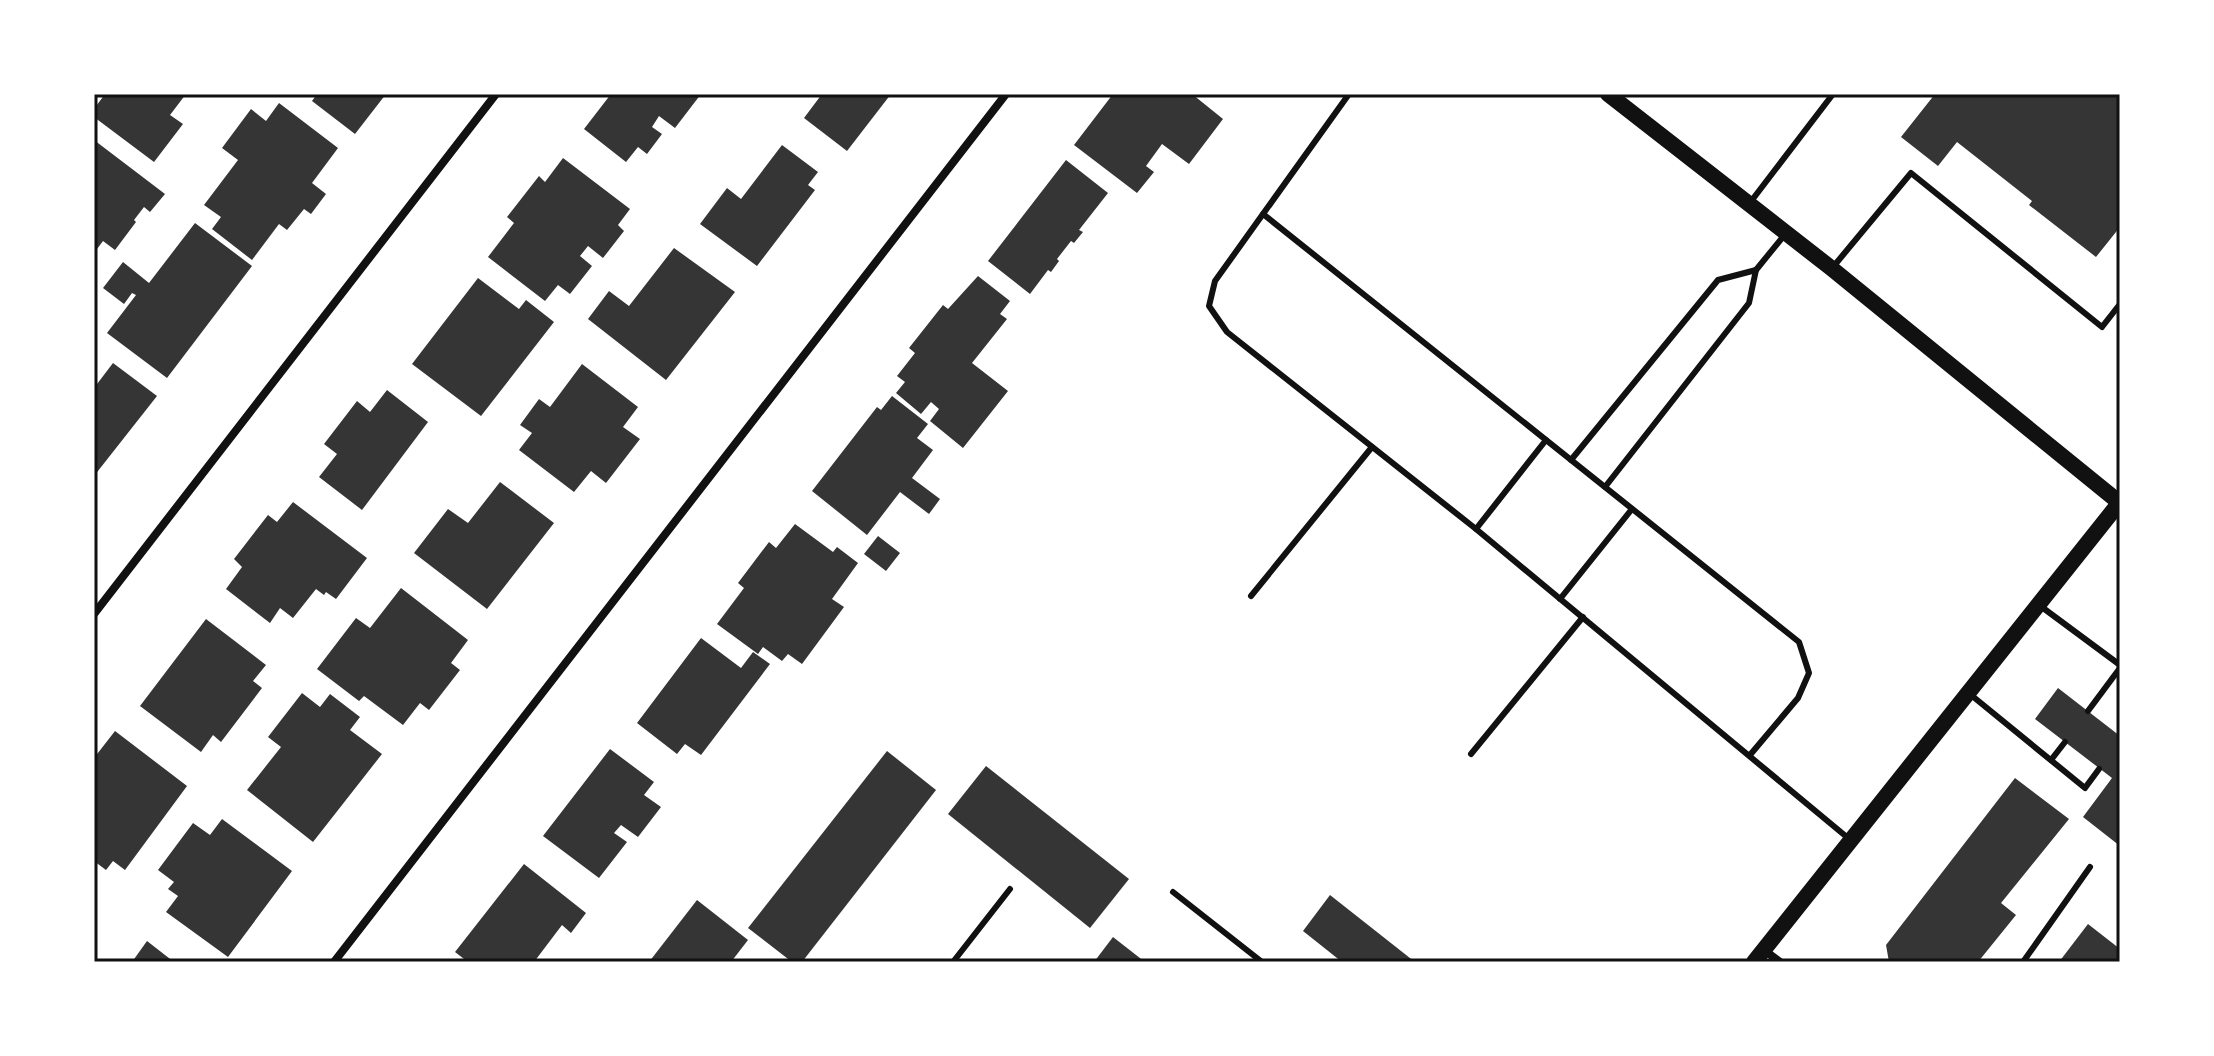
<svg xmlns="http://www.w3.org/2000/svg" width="2214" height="1056" viewBox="0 0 2214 1056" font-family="Mulish,sans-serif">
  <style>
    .building { fill: #353535 }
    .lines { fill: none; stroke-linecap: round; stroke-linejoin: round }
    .service { stroke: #111; stroke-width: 6 }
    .minor { stroke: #111; stroke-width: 8 }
    .secondary { stroke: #111; stroke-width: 16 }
    .neatline { fill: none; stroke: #111; stroke-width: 3 }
  </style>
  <rect width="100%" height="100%" fill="#fff"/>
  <!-- building -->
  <g class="building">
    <polygon points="105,94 186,94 170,115 183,124 154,162 94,117 94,109"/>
    <polygon points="317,94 386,94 355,134 312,101"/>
    <polygon points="611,94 701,94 675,128 659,116 652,127 662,134 647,154 638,147 626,162 584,129"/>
    <polygon points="822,94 891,94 847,151 804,118"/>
    <polygon points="1113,94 1192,94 1223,119 1189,164 1162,144 1146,166 1154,172 1137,193 1074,145"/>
    <polygon points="1935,94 2120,94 2120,227 2096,257 2029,205 2032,201 1957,142 1938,166 1901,137"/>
    <polygon points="279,103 338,148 312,183 326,194 311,214 304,209 287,230 279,224 252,260 212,229 221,217 204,205 238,160 222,148 251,109 266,121"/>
    <polygon points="94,140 165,194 150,212 144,207 134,220 136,222 115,250 103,241 94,253"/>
    <polygon points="782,145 818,172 808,185 815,190 757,266 700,224 727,188 741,199"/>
    <polygon points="563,158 630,209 618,225 624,231 603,258 588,246 580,256 592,266 570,294 558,285 545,301 488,257 514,223 507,217 539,176 545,182"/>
    <polygon points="1066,160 1108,193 1079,230 1083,232 1074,243 1071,241 1057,259 1059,261 1051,272 1048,270 1030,294 988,261"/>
    <polygon points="195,223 252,266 167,378 107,333 136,295 132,293 124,304 103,288 123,262 149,283"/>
    <polygon points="674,248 735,292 666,380 588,319 609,291 629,306"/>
    <polygon points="978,276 1010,301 1000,314 1007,319 972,363 1008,391 963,448 930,421 939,409 931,402 921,414 896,393 905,382 897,376 915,353 909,348 943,305 948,309"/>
    <polygon points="478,278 519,309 526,300 554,322 481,416 412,364"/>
    <polygon points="113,363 157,396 94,476 94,388"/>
    <polygon points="582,364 638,407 623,427 640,439 606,483 591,471 574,492 519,450 532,433 520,425 539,399 550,407"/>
    <polygon points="387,390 428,422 362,510 319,477 337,454 324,444 357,401 370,412"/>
    <polygon points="892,396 928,424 917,438 933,450 912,478 940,499 929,514 900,492 867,535 812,491 877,407 881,410"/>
    <polygon points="500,482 554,523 487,609 414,553 448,509 468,523"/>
    <polygon points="293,502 367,558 336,599 326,592 324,595 316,589 293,618 280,608 270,623 226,589 242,567 234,559 268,515 277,522"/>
    <polygon points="795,524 833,552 837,547 858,563 832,599 844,607 802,664 788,654 782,661 763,647 758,654 717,624 744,588 738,583 769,542 776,548"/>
    <polygon points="878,536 900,553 886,571 864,554"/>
    <polygon points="401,588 468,640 451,663 460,670 429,710 420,703 403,725 364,696 359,701 317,669 356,618 370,628"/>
    <polygon points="206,619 266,665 253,681 262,688 221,742 213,735 201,752 140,706"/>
    <polygon points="701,638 741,668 753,652 770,664 701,755 685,744 677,754 637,723"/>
    <polygon points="2058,688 2120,736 2120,846 2083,817 2112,778 2035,719"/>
    <polygon points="302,693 320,707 330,694 360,717 350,730 382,754 313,842 247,790 281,747 268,737"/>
    <polygon points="115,731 187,786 125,870 113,861 106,870 94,861 94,758"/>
    <polygon points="610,749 654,782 644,795 661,807 638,837 621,825 614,833 627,842 599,878 543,836"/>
    <polygon points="887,751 936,790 802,962 792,962 748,928"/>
    <polygon points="986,766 1129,879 1090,928 948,814"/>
    <polygon points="2015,778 2069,819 2001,903 2016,915 1978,962 1889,962 1886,945"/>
    <polygon points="222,819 292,871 228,957 166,912 178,896 168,889 174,882 158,870 193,823 210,835"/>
    <polygon points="524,864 586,913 571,933 562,925 534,962 468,962 455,952"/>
    <polygon points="1330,895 1415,962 1342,962 1303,931"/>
    <polygon points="697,900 748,940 731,962 649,962"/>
    <polygon points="2088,924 2120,949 2120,962 2059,962"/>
    <polygon points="1113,937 1145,962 1094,962"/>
    <polygon points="147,941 174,962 132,962"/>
  </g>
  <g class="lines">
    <!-- service -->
    <g class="service">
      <polyline points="1349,94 1215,281 1209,306 1227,332 1476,529 1848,838"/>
      <polyline points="1749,204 1833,94"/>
      <polyline points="1263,214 1799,642 1809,673 1798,698 1750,755"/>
      <polyline points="1833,267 1911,173 2102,327 2120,304"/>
      <polyline points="1571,460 1718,280 1756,270"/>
      <polyline points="1605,487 1749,303 1756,270 1786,233"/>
      <polyline points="1476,529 1546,440"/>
      <polyline points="1251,596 1372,447"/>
      <polyline points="1560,599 1632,509"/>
      <polyline points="2039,605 2120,665"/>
      <polyline points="1971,695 2085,788 2099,769"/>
      <polyline points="2088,711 2120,668"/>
      <polyline points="1471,754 1583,617"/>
      <polyline points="2051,760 2065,742"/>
      <polyline points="1173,892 1262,962"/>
      <polyline points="953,962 1010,889"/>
      <polyline points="2023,962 2090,867"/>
    </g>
    <!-- minor -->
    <g class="minor">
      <polyline points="94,614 496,94"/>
      <polyline points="1764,950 1780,962"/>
      <polyline points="334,962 1006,94"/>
    </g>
    <!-- secondary -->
    <g class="secondary">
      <polyline points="1608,94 1831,268 2120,503"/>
      <polyline points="1754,962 2120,502"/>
    </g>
  </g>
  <!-- border -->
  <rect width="2214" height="1056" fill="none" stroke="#ffffff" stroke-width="192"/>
  <rect x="96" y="96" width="2022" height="864" class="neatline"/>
</svg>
